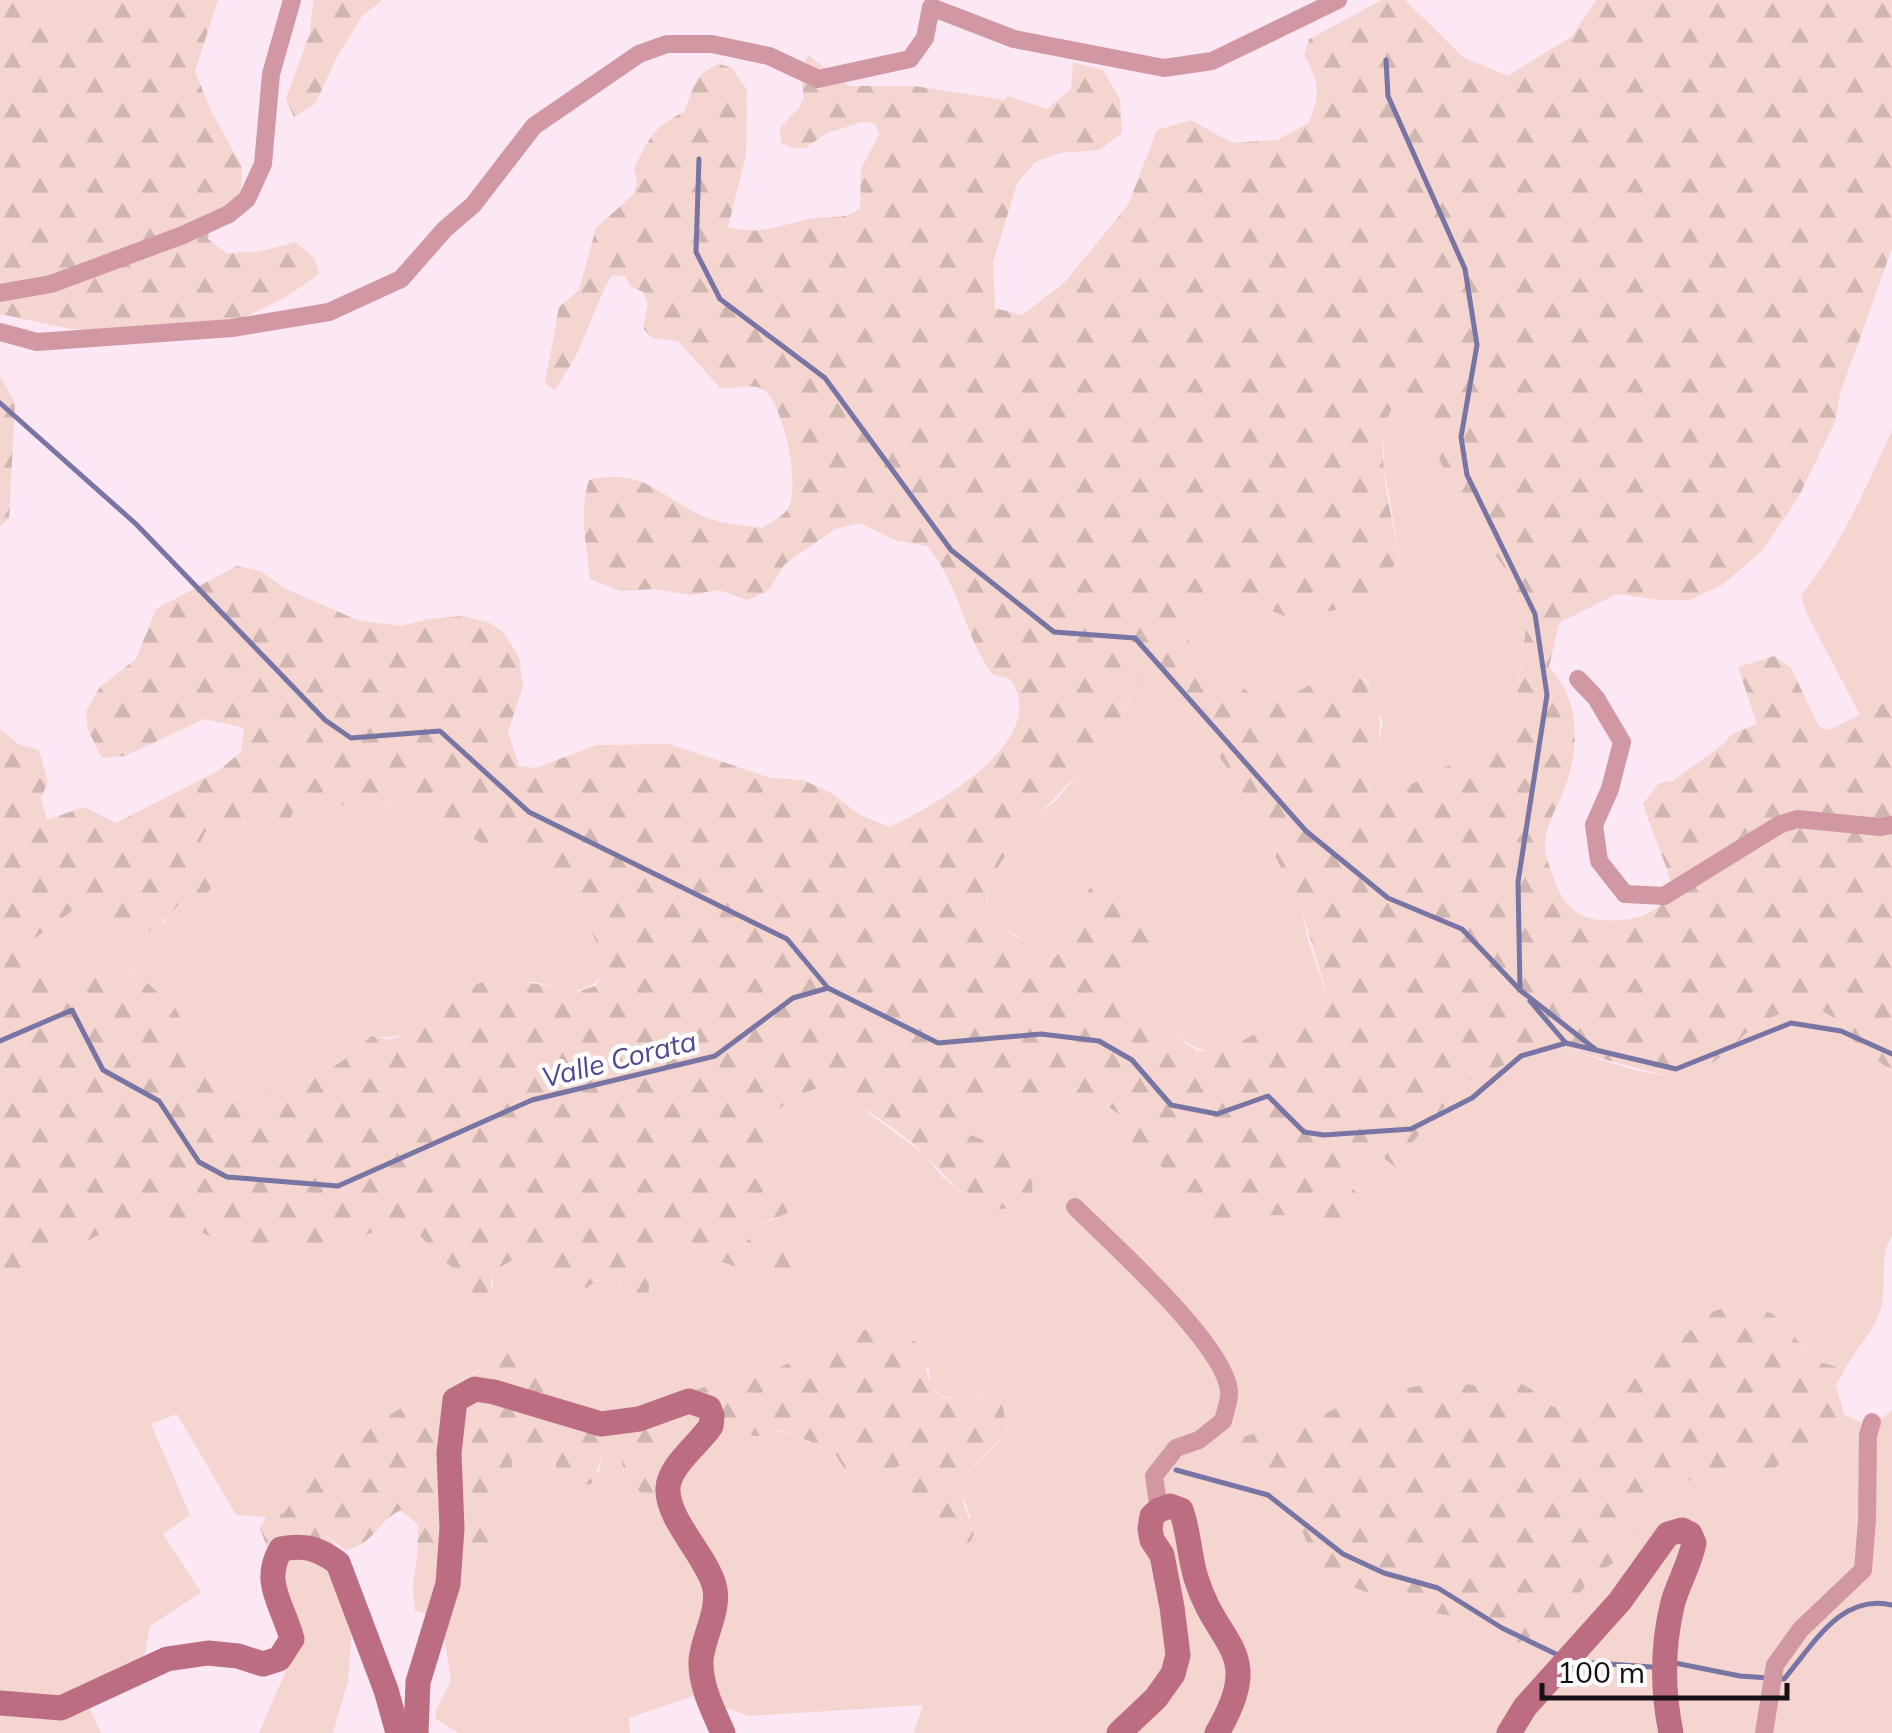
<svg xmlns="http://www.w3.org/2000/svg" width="1892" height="1733" viewBox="0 0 1892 1733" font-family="Mulish,sans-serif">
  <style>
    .grass { fill: #f4d5cf }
    .forest { fill: url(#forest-firs); fill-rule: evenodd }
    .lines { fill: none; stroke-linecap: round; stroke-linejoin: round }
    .stream { stroke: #7874a3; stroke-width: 5 }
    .street { stroke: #d198a4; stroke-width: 18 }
    .secondary { stroke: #bd6d81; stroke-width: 25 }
    .labels { text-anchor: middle; stroke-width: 9; stroke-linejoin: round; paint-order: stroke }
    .water-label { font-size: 28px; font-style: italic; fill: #504795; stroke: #fff }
  </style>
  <defs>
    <pattern id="forest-firs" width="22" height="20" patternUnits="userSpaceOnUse" patternTransform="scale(2.5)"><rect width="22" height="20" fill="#f4d5cf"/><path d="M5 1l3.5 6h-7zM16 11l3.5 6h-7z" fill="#d0b6b1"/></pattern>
  </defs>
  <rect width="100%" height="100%" fill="#fce8f5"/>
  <!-- grass -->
  <g class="grass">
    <path d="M 48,0 L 119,0 C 105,26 90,25 63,22 Z"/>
    <polygon points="1398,395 1417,412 1461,504 1515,583 1526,628 1514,716 1500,741 1381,799 1367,796 1383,723 1368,682 1355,671 1332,673 1286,698 1258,699 1193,655 1186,633 1187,611 1204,595 1240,599 1294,619 1400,557 1384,468 1384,422"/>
    <path d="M 1892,430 L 1892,699 L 1860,715 L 1806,612 L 1801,596 C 1841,546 1866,488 1892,430 Z"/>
    <path d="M 1146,668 L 1169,674 L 1192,698 L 1217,753 L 1241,788 L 1301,908 L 1309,943 L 1331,1006 L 1313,1027 C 1266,1014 1264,1040 1227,1050 C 1205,1055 1194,1046 1176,1037 C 1161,1029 1139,1025 1126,1014 C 1094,986 1095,930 1088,890 L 1071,938 L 1052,961 L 993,920 L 986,910 L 990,880 L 1021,831 L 1058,798 L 1118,727 L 1130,697 Z"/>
    <path d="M 315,793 C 331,801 358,811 377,808 C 396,804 403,799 423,800 L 440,820 L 492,848 L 513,852 L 544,872 L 584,913 L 607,968 C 578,1012 556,977 516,982 C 506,983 496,990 487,995 C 452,1013 411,1044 371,1036 C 332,1077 292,1088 237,1098 L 212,1083 L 176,1009 L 142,978 L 118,969 L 76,975 L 42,964 L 27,966 L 27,944 L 87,900 L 98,898 L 163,924 L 208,860 L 198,845 L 207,829 L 248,823 L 270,827 L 289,820 L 297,806 Z"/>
    <path d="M 1811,1005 L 1833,1017 L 1859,1047 L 1892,1071 L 1892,1236 C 1877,1258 1889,1289 1879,1314 C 1873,1331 1854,1352 1845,1369 L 1816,1361 L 1800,1343 L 1705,1315 L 1681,1340 L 1652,1345 L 1616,1396 L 1587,1410 L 1553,1407 L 1531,1389 L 1502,1373 L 1476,1385 L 1437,1382 L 1358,1398 L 1326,1413 L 1233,1441 L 1293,1504 L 1306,1541 L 1355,1588 L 1423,1611 L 1553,1627 L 1593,1576 L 1613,1563 L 1648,1508 L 1695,1477 L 1713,1470 L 1765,1475 L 1844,1414 L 1871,1428 L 1892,1410 L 1892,1733 L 914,1733 L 923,1705 L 749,1716 L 693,1696 L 629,1718 L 630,1733 L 459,1733 L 436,1719 L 435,1712 L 451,1681 L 441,1618 L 415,1611 L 413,1586 L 417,1555 L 432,1560 L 455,1580 L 470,1579 L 497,1551 L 483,1507 L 512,1474 L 512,1458 L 541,1442 L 552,1453 L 555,1467 L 599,1472 L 603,1456 L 613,1444 L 623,1455 L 623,1471 L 712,1448 L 722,1437 L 736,1430 C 759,1441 764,1427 782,1432 C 815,1441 845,1462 873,1481 L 914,1456 L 930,1459 L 932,1473 L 903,1484 L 899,1499 L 921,1523 L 927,1537 L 971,1518 L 960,1489 C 971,1461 993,1452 1008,1430 L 1001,1401 L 986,1394 L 955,1400 L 940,1395 L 930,1384 L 929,1369 L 855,1332 L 756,1379 L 742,1376 L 712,1384 L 625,1415 L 579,1406 L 567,1398 L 545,1356 L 487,1366 L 373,1426 L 362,1439 L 310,1475 L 284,1513 L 266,1517 L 236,1515 L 177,1414 L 151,1424 L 190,1515 L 163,1534 L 201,1592 L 150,1626 L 140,1678 L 85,1698 L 101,1733 L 0,1733 L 0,1271 L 18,1275 L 111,1229 L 155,1219 L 188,1221 L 202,1233 L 307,1250 L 399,1226 C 420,1230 423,1240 436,1254 C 455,1272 470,1273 472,1305 L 493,1285 L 491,1272 L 513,1260 L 538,1266 L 552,1287 L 576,1280 L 597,1282 L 607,1274 L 619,1276 L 620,1289 L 650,1289 C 646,1269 651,1247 664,1231 C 684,1234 699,1253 719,1261 C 738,1268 759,1274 779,1281 L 789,1274 L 768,1251 L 755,1246 L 746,1237 L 753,1227 L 778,1218 L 771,1172 L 763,1162 L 762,1149 L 771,1134 L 771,1115 L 795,1097 L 834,1081 L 868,1113 L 924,1154 L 942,1177 L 968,1197 L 1012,1153 L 966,1133 L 965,1117 L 969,1105 L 1071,1094 L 1096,1098 L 1122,1118 L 1126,1139 L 1148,1150 L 1165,1171 L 1179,1207 L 1203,1221 L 1275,1215 L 1298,1216 L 1323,1227 L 1357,1191 L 1345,1180 L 1346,1167 L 1368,1153 L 1378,1154 L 1401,1170 L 1410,1145 L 1469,1080 L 1518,1059 L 1565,1049 L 1638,1071 L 1667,1076 L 1727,1053 L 1751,1028 L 1777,1015 Z"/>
    <polygon points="322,1533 334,1543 353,1617 348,1681 333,1733 259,1733 301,1636 279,1578 291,1554"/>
  </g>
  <!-- forest -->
  <g class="forest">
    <path d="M 0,0 L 48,0 L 63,22 C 90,25 105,26 119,0 L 218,0 L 195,71 L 210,109 L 242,167 L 241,195 L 209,231 L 208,239 L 226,253 L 257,252 L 296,242 L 315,259 L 319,274 L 286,297 L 239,320 L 108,333 L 65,328 L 0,314 Z"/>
    <polygon points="314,0 383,0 362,16 336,59 315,104 294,117 286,99 309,35"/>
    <path d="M 1382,0 L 1405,0 L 1463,57 L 1508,76 L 1572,36 L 1596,0 L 1892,0 L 1892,248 L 1840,394 L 1835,422 L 1798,498 L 1762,551 L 1722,585 L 1690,600 L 1660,600 L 1617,594 L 1559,623 L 1549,667 C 1579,700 1580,740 1567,782 C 1560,804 1545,823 1545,847 C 1545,856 1550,867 1553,876 C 1567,918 1589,924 1630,919 C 1649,916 1663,906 1673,891 C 1666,860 1652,834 1643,804 L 1659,783 L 1673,781 L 1722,745 L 1732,734 L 1757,724 L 1738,667 L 1774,656 L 1791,668 L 1819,727 L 1829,730 L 1892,699 L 1892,1071 L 1859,1047 L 1833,1017 L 1811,1005 L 1777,1015 L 1751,1028 L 1727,1053 L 1702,1069 L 1667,1076 L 1565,1049 L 1518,1059 L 1469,1080 L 1410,1145 L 1401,1171 L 1378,1154 L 1368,1153 L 1346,1167 L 1345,1180 C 1359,1192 1366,1204 1360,1222 L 1343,1227 L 1323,1227 L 1298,1216 L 1275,1215 L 1203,1221 L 1179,1207 L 1165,1171 L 1148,1150 L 1126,1139 L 1122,1117 L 1096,1098 L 1071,1094 L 969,1105 L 965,1117 L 966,1133 L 1012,1152 L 1033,1168 L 1032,1194 C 989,1234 954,1184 924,1154 C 901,1130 868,1113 842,1093 L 834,1081 L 795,1097 L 771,1115 C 771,1121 773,1127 771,1133 C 766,1151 754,1151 771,1171 L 783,1172 L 795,1179 L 800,1204 C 783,1221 760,1216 747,1237 L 755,1246 L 768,1251 L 779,1246 L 791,1250 C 794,1266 792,1273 779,1282 C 759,1274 739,1268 719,1261 C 699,1253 684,1234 664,1231 C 646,1253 652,1277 647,1303 L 635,1307 L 623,1301 L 619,1276 L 607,1274 L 586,1288 L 576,1280 L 552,1287 L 538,1266 L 513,1260 L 491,1272 L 491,1297 L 484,1307 L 471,1305 C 472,1274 453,1271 436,1254 C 423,1240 420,1230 399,1226 L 307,1250 L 262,1250 L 232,1245 L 202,1233 L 188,1221 L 155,1219 L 111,1229 L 18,1275 L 0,1271 L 0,729 L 18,744 L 39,750 L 48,782 L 41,798 L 47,820 L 84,807 L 116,823 L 218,771 L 241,752 L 244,728 L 204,719 L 125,756 L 102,758 L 88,730 L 86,712 L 100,687 L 136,659 L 156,609 L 237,566 L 261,571 L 284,588 L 357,620 L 401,626 L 428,619 L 463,616 L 490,623 L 503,632 L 519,657 L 523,686 L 508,732 L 519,766 L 535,768 L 597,745 L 669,744 L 771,778 L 803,780 L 831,793 L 860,815 L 890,827 C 935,805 1053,741 1010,679 L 992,674 C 964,635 959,583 927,546 L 895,540 L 860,523 L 835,529 L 785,564 L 768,591 L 747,600 L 719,590 L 691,595 L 654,589 L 621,591 L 590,579 C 587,544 578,514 589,480 C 650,465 666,506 714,520 C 729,525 746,525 762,528 C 769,523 782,517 787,510 C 802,489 784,407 765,391 C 753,381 734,390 720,388 L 678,341 L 652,338 L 643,328 L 648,303 L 643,292 L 631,287 L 625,276 L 613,275 L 606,285 L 575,358 L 555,390 L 545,383 L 559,307 L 579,290 L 596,228 L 634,194 L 637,180 L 634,168 C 651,137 651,128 684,112 C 695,87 691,76 719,64 L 732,68 L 747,90 L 746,155 L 728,227 C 764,237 782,223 815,218 C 832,216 846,220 860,208 L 861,169 L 879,135 L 875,123 L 863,122 L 827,133 L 805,148 L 793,148 L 781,143 L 780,128 L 798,109 L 804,98 L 800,73 L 808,55 L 849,86 L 914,86 L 1004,100 L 1008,96 L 1047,109 L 1071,89 L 1073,62 L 1103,70 L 1120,100 L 1122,133 L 1100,150 L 1059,153 L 1035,162 L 1017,184 L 993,262 L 995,308 L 1022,315 L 1065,282 L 1128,205 L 1157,130 L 1191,120 L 1232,143 L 1277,140 L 1309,123 C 1320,92 1320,83 1304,55 L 1309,39 ZM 1398,396 L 1417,412 L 1461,505 L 1515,583 L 1526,628 L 1514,716 L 1500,740 L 1381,799 L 1367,795 C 1377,751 1395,704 1355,671 L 1332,673 L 1286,698 L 1259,699 L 1193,655 L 1186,633 L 1187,611 L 1204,595 L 1240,599 L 1293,619 L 1335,610 L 1378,588 L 1400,557 C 1390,506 1369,443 1398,396 ZM 1146,669 L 1169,674 L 1192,698 L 1217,753 L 1241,788 L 1301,908 L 1331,1006 L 1313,1027 L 1296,1022 L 1272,1025 L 1227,1049 L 1197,1051 L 1176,1037 L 1128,1016 L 1107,989 L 1152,949 C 1154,899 1138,899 1097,883 L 1088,890 L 1071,938 L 1052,961 C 1038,951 989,923 987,908 C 979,856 1086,775 1116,731 C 1123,720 1125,707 1130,695 C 1135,686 1141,678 1146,669 ZM 315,793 C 333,803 355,813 376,808 C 394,804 405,799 423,800 L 440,820 L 492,849 L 513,852 L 544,872 L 584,913 L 607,968 L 595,986 L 580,991 L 493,977 L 426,1007 L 417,1030 L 390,1040 L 371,1036 C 332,1077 292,1088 237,1098 L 212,1083 L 176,1009 L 142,978 L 117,969 L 76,975 L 42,964 L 27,965 L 27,944 L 87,900 L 98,898 L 117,935 C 148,938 163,924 182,900 L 203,900 L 217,879 L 199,845 L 207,829 L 247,823 L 269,827 L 289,820 L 297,806 Z"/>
    <polygon points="0,376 15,403 9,519 0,526"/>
    <polygon points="1740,1301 1773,1314 1816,1361 1845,1369 1836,1385 1844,1414 1765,1475 1713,1470 1695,1477 1648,1508 1613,1563 1593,1576 1553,1627 1498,1652 1459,1617 1423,1611 1355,1588 1325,1569 1306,1541 1293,1504 1232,1440 1326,1413 1357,1398 1437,1382 1476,1385 1502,1373 1531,1389 1553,1407 1587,1410 1616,1396 1652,1345 1681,1340 1705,1315"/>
    <path d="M 869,1329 L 915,1341 C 925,1358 926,1376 932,1387 C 945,1408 967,1395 985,1395 C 988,1395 998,1399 1001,1400 L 1008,1430 C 995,1448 959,1470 962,1494 C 963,1508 971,1520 974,1534 L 967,1548 L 953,1553 L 937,1548 L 899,1499 L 903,1484 L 932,1473 L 929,1459 L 914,1457 L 873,1481 L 845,1470 L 837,1457 L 809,1441 L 779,1430 C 762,1438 753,1438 736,1430 C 726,1435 718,1439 711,1449 C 705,1458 702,1468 696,1477 C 682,1497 652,1504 633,1486 C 620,1473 626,1459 613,1445 L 603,1456 L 591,1484 L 576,1486 L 560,1482 L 552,1453 L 541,1442 L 512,1458 L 512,1474 L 524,1482 L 523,1497 L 507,1501 L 493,1495 L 483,1507 L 497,1551 L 498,1568 L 486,1578 L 455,1580 L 432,1560 L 417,1555 L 418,1525 L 401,1510 C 376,1522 376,1543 346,1550 L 323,1533 L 311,1552 L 268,1550 L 260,1528 L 266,1517 L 284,1513 L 310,1475 L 362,1439 L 373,1426 L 401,1408 L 474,1374 L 516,1348 L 532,1348 L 545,1356 L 567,1397 L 579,1406 L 625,1415 L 712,1384 L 742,1376 L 757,1379 L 840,1337 Z"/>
  </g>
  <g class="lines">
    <!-- stream -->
    <g class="stream">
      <polyline points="1386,60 1388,96 1465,269 1477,345 1461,437 1467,475 1535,614 1547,695 1518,882 1520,988"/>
      <polyline points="699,159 696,252 720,299 825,378 951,550 1054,632 1135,638 1306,831 1388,898 1462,929 1520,990 1595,1049"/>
      <polyline points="0,403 136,524 325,720 351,738 440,731 529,812 787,939 828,988"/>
      <polyline points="1530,1001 1565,1042"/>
      <polyline points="0,1041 72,1010 103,1070 159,1101 199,1162 227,1177 338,1186 532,1100 715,1056 793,998 828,988 938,1043 1041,1034 1099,1041 1132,1060 1171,1105 1217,1114 1268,1096 1304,1132 1324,1135 1411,1129 1472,1098 1521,1056 1566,1043 1676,1069 1791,1023 1841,1031 1892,1054"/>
      <polyline points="1176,1470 1268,1495 1343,1554 1384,1573 1438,1588 1502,1628 1560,1656"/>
      <polyline points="1582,1662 1651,1667"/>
      <path d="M 1675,1663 L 1740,1676 L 1784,1679 C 1814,1644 1841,1593 1892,1605"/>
    </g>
    <!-- street -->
    <g class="street">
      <polyline points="0,293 51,284 183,235 229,214 247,199 263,164 271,74 292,0"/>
      <polyline points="0,332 37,342 232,328 329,312 401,279 445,229 473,205 534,126 639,54 667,44 712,44 769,56 818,79 910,59 925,38 931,7 1014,39 1164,68 1212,61 1338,0"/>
      <polyline points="1578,679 1596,698 1622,742 1610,789 1594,825 1599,861 1625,894 1664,896 1779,825 1797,819 1880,827 1892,825"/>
      <path d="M 1075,1207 C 1110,1242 1225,1344 1229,1391 C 1230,1400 1225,1412 1223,1421 L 1199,1440 L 1176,1448 L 1154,1476 L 1159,1510"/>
      <polyline points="1764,1733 1775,1665 1801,1629 1863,1570 1867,1520 1868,1435 1872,1422"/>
    </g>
    <!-- secondary -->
    <g class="secondary">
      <path d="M 0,1703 L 61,1708 L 167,1659 L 208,1653 L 238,1656 L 263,1664 L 279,1659 L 292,1639 C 283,1605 261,1582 281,1549 C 305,1544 319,1549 338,1563 L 386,1690 L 398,1733"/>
      <path d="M 416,1733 L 418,1682 L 448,1584 L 452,1528 L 449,1453 L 455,1400 L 475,1389 L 494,1392 L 601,1424 L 639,1419 L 689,1401 L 709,1408 L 712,1416 L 711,1426 C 699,1444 669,1466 668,1488 C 666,1518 706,1556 714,1585 C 721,1609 703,1636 701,1660 C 700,1686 713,1710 723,1733"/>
      <path d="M 1119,1733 L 1156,1698 L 1173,1674 L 1178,1655 L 1172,1607 L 1162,1555 L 1152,1540 L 1150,1529 L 1152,1516 L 1159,1510 L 1170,1506 L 1181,1510 C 1189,1532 1189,1555 1196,1578 C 1217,1648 1266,1650 1217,1733"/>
      <path d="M 1509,1733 L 1525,1707 L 1620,1601 L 1668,1534 L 1682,1530 L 1690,1534 L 1694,1543 C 1690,1563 1679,1582 1673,1602 C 1662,1646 1662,1689 1671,1733"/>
    </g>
  </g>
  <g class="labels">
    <!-- water labels -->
    <g class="water-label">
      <text transform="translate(619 1059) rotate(-14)" y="10">Valle Corata</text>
    </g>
  </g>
  <!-- scale -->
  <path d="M1542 1683v15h245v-15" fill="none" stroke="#171015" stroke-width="5"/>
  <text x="1557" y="1683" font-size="30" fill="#171015" stroke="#ffffff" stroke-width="8" paint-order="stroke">100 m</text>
</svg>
